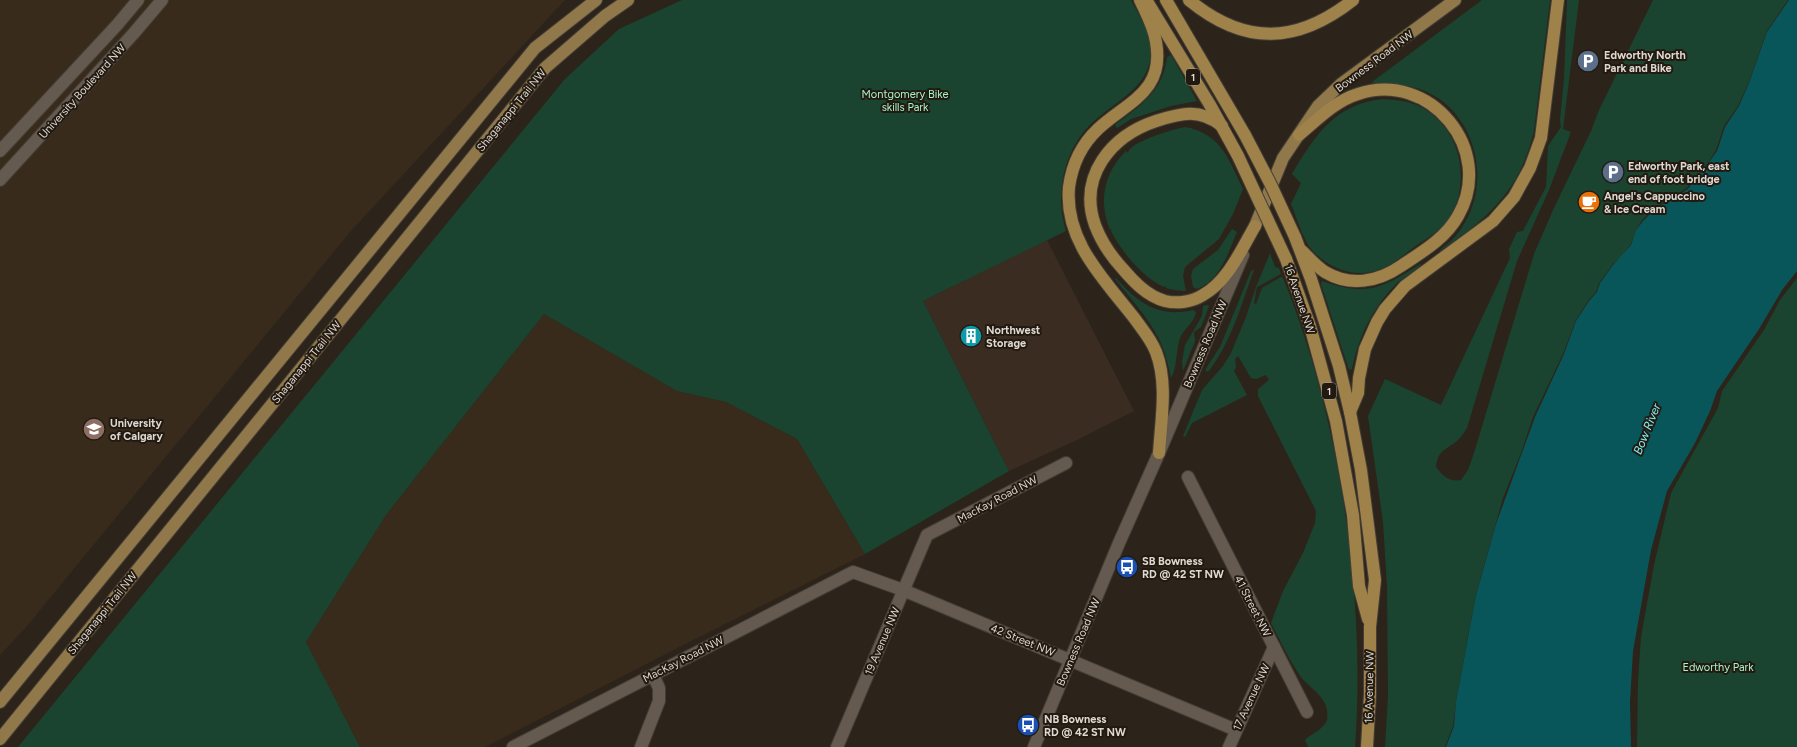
<svg xmlns="http://www.w3.org/2000/svg" width="1797" height="747" viewBox="0 0 1797 747" font-family="Figtree,sans-serif">
  <style>
    .built { fill: #382b1c }
    .industrial { fill: #3b2c22 }
    .green { fill: #1a442f }
    .water { fill: #09565a }
    .lines { fill: none; stroke-linecap: round; stroke-linejoin: round }
    .minor-casing { stroke: #443e36; stroke-width: 14 }
    .tertiary-casing { stroke: #443e36; stroke-width: 14 }
    .primary-casing { stroke: #443e36; stroke-width: 14 }
    .trunk-casing { stroke: #443e36; stroke-width: 14 }
    .minor { stroke: #645a4f; stroke-width: 12 }
    .tertiary { stroke: #645a4f; stroke-width: 12 }
    .primary { stroke: #90784b; stroke-width: 12 }
    .trunk { stroke: #9f824a; stroke-width: 12 }
    .trunk-bridge-casing { stroke: #443e36; stroke-width: 14; stroke-linecap: butt }
    .trunk-bridge { stroke: #9f824a; stroke-width: 12 }
    .labels { text-anchor: middle; stroke-width: 4; stroke-linejoin: round; paint-order: stroke }
    .shield { fill: #221a11; stroke: #a69f97; stroke-width: 1 }
    .shield-label { font-size: 10px; font-weight: bold; fill: #ded8d1 }
    .poi-label { font-size: 11px; font-weight: bold; fill: #ded8d1; stroke: #221a11; text-anchor: start }
    .street-label { font-size: 11px; fill: #ded8d1; stroke: #221a11 }
    .park-label { font-size: 11px; fill: #a6f4c9; stroke: #221a11 }
    .water-label { font-size: 12px; font-style: italic; fill: #85edf3; stroke: #221a11 }
  </style>
  <rect width="100%" height="100%" fill="#2c241a"/>
  <!-- built -->
  <g class="built">
    <polygon points="0,0 565,0 350,232 27,626 0,655"/>
    <polygon points="544,314 677,391 726,402 797,439 865,554 691,641 485,747 360,747 306,642 386,515"/>
  </g>
  <!-- industrial -->
  <polygon class="industrial" points="1047,240 1134,411 1077,440 1009,471 923,301"/>
  <!-- green -->
  <g class="green">
    <path d="M 682,0 L 1131,0 C 1139,16 1151,32 1151,50 C 1151,87 1117,100 1094,121 C 1064,148 1054,194 1066,231 L 923,301 L 1009,471 L 865,554 L 797,439 L 726,402 L 677,391 L 544,314 L 386,515 L 306,642 L 360,747 L 18,747 L 565,79 L 619,29 Z"/>
    <path d="M 1482,0 L 1550,0 L 1534,131 C 1519,193 1488,217 1439,252 C 1441,248 1448,244 1452,240 C 1460,232 1467,220 1471,210 C 1489,164 1468,106 1420,89 C 1405,84 1390,83 1375,84 L 1372,82 Z"/>
    <path d="M 1567,0 L 1579,0 L 1563,129 L 1571,132 L 1549,190 L 1517,261 L 1467,428 C 1464,432 1462,436 1459,439 C 1448,450 1438,448 1436,467 C 1443,476 1449,482 1461,480 L 1468,470 L 1474,453 L 1534,254 L 1553,210 L 1591,131 L 1599,110 L 1653,0 L 1788,0 L 1767,31 L 1749,82 L 1738,106 L 1724,126 L 1716,150 L 1705,168 L 1695,176 L 1687,188 L 1655,208 L 1643,219 L 1636,230 L 1631,244 L 1621,257 L 1613,264 L 1599,283 L 1596,292 L 1588,301 L 1576,320 L 1563,354 L 1533,417 L 1521,453 L 1503,498 L 1476,594 L 1456,702 L 1453,726 L 1445,747 L 1385,747 L 1388,696 L 1387,587 L 1383,522 L 1368,416 L 1385,379 L 1441,405 L 1510,258 L 1509,249 L 1517,232 L 1523,231 L 1546,187 L 1548,146 L 1561,127 L 1560,120 L 1564,79 Z"/>
    <path d="M 1171,55 L 1197,101 L 1171,106 L 1131,119 L 1117,128 L 1115,125 C 1141,105 1163,92 1167,57 Z"/>
    <path d="M 1384,99 C 1396,100 1408,101 1419,106 C 1460,127 1471,177 1451,216 C 1443,229 1429,237 1417,245 C 1406,253 1394,264 1381,269 C 1359,278 1334,271 1317,255 C 1303,243 1298,220 1291,204 L 1301,183 L 1292,174 C 1315,135 1336,103 1384,99 Z"/>
    <path d="M 1185,127 C 1220,133 1229,159 1243,189 L 1233,214 L 1219,239 L 1185,267 L 1183,276 L 1186,291 C 1179,291 1172,290 1166,288 L 1166,286 L 1164,287 C 1143,278 1122,252 1111,231 L 1112,229 L 1110,230 C 1098,201 1104,173 1126,151 L 1128,153 C 1129,142 1174,129 1185,127 Z"/>
    <path d="M 1232,229 L 1237,232 C 1227,255 1221,279 1197,289 L 1193,287 L 1191,276 L 1193,269 L 1218,250 Z"/>
    <path d="M 1270,253 L 1275,267 L 1279,268 L 1281,274 L 1257,287 L 1254,303 L 1256,304 L 1262,288 L 1281,277 L 1283,278 C 1340,418 1366,597 1355,747 L 1308,747 L 1305,740 C 1311,734 1324,729 1327,720 C 1328,714 1327,707 1324,702 C 1319,692 1308,686 1301,677 C 1289,660 1281,642 1271,623 L 1283,591 L 1303,553 L 1315,523 L 1316,511 L 1311,501 L 1258,396 L 1258,389 L 1269,380 L 1266,375 L 1256,379 L 1251,378 L 1238,356 L 1235,359 L 1236,367 L 1234,371 L 1247,395 L 1192,423 L 1185,437 L 1183,436 L 1202,390 L 1223,366 L 1231,353 L 1246,317 L 1256,287 Z"/>
    <path d="M 1422,263 C 1418,270 1403,277 1396,284 C 1373,307 1358,338 1352,369 L 1349,370 L 1321,284 L 1322,281 C 1369,297 1382,288 1422,263 Z"/>
    <path d="M 1254,270 C 1241,305 1232,341 1208,372 L 1205,370 L 1220,347 L 1251,271 Z"/>
    <path d="M 1116,278 C 1138,303 1158,318 1193,310 L 1196,312 C 1195,322 1184,328 1180,338 C 1176,350 1177,369 1171,378 C 1168,364 1165,351 1159,339 C 1148,317 1130,298 1115,279 Z"/>
    <polygon points="1797,278 1797,747 1637,747 1638,681 1641,637 1654,565 1671,493 1718,408 1722,391 1764,330 1780,300"/>
    <polygon points="1208,305 1209,306 1201,327 1194,332 1195,341 1183,371 1182,362 1185,345 1202,316 1203,306"/>
  </g>
  <!-- water -->
  <polygon class="water" points="1789,0 1797,0 1797,271 1782,290 1759,329 1717,391 1710,411 1695,443 1667,491 1651,550 1633,651 1630,702 1631,747 1446,747 1454,726 1456,702 1476,595 1496,524 1535,417 1564,354 1576,321 1589,301 1597,292 1600,283 1613,265 1631,245 1636,230 1644,220 1656,208 1688,189 1696,177 1705,168 1717,151 1725,127 1739,106 1749,83 1767,32"/>
  <g class="lines">
    <!-- minor casing -->
    <g class="minor-casing">
      <g id="minor">
        <polyline points="1188,477 1307,712"/>
        <polyline points="513,747 853,572 903,590 1236,730"/>
        <polyline points="641,747 659,701 659,688 653,675"/>
        <polyline points="837,747 927,535 1066,463"/>
        <polyline points="1229,747 1274,647"/>
      </g>
    </g>
    <!-- tertiary casing -->
    <g class="tertiary-casing">
      <g id="tertiary">
        <polyline points="0,151 117,25 138,0"/>
        <polyline points="0,180 134,33 162,0"/>
        <polyline points="1034,747 1119,543 1159,453 1243,255"/>
      </g>
    </g>
    <!-- primary casing -->
    <g class="primary-casing">
      <g id="primary">
        <polyline points="1255,226 1283,158 1318,106 1341,84 1455,0"/>
        <polyline points="0,702 535,48 596,0"/>
        <polyline points="0,739 545,68 605,16 628,0"/>
      </g>
    </g>
    <!-- trunk casing -->
    <g class="trunk-casing">
      <g id="trunk">
        <path d="M 1140,0 C 1146,13 1154,27 1156,42 C 1165,92 1127,102 1098,129 C 1082,144 1072,165 1069,187 C 1064,241 1104,279 1135,319 C 1142,329 1151,339 1156,352 C 1168,383 1161,420 1159,453"/>
        <polyline points="1166,0 1245,135"/>
        <path d="M 1189,0 C 1245,46 1297,44 1353,0"/>
        <polyline points="1148,3 1210,105 1238,156"/>
        <path d="M 1222,126 C 1200,108 1181,113 1156,121 C 1111,136 1078,176 1095,225 C 1101,241 1111,256 1122,268 C 1134,282 1147,296 1165,301 C 1177,304 1192,302 1203,295 C 1228,281 1241,250 1255,226"/>
        <path d="M 1299,135 C 1317,120 1335,101 1358,94 C 1430,70 1496,150 1458,216 C 1445,239 1422,252 1401,266 C 1378,282 1350,287 1325,272 C 1316,266 1309,258 1302,251"/>
        <polyline points="1295,237 1311,279 1339,366 1350,412 1361,470 1375,580 1370,627 1370,694 1367,747"/>
        <polyline points="1286,259 1310,326 1336,421 1353,515 1359,586 1368,619"/>
        <polyline points="1350,412 1358,393 1359,378 1365,349 1377,322 1385,309 1405,286 1493,221 1514,197 1530,168 1541,138 1558,0"/>
      </g>
    </g>
    <!-- minor -->
    <use href="#minor" class="minor"/>
    <!-- tertiary -->
    <use href="#tertiary" class="tertiary"/>
    <!-- primary -->
    <use href="#primary" class="primary"/>
    <!-- trunk -->
    <use href="#trunk" class="trunk"/>
    <!-- trunk-bridge casing -->
    <g class="trunk-bridge-casing">
      <g id="trunk-bridge">
        <polyline points="1245,135 1270,183 1295,237"/>
        <polyline points="1238,156 1286,259"/>
      </g>
    </g>
    <!-- trunk-bridge -->
    <use href="#trunk-bridge" class="trunk-bridge"/>
  </g>
  <!-- icons -->
  <defs>
    <g id="parking-disc" transform="scale(1.15)"><circle r="9.5" fill="#5c6f8a" stroke="#221a11"/><path d="M-3.5-5.5H1a3.5 3.5 0 0 1 0 7H-1V5.5H-3.5ZM-1-3.4V-.6H.8a1.4 1.4 0 0 0 0-2.8Z" fill="#fff"/></g>
    <g id="cafe-disc" transform="scale(1.15)"><circle r="9.5" fill="#e8710a" stroke="#221a11"/><path d="M-5.5-4.5H6V0H3Q3 3.5 0 3.5H-2.5Q-5.5 3.5-5.5 0ZM3-3.2v2h1.7v-2ZM-6 4.5H4V6H-6Z" fill="#fff"/></g>
    <g id="building-disc" transform="scale(1.15)"><circle r="9.5" fill="#0f9aa8" stroke="#221a11"/><path d="M-4-6H4V6H1V3H-1V6H-4ZM-2.5-4.3h1.7v1.8h-1.7ZM.8-4.3h1.7v1.8H.8ZM-2.5-1h1.7V.8h-1.7ZM.8-1h1.7V.8H.8Z" fill="#fff"/></g>
    <g id="university-disc" transform="scale(1.15)"><circle r="9.5" fill="#8d6e63" stroke="#221a11"/><path d="M0-5L7-2L0 1L-7-2ZM-4 1L0 2.5L4 1V4Q0 6-4 4Z" fill="#fff"/></g>
    <g id="bus-disc" transform="scale(1.15)"><circle r="9.5" fill="#1a4fb4" stroke="#221a11"/><path d="M-5-6H5V4H4V6H2V4H-2V6H-4V4H-5ZM-3.5-4V0h7V-4ZM-3.5 1.2v1.5H-2V1.2ZM2 1.2v1.5H3.5V1.2Z" fill="#fff"/></g>
  </defs>
  <g fill-rule="evenodd">
    <use href="#parking-disc" x="1588" y="61"/>
    <use href="#parking-disc" x="1613" y="172"/>
    <use href="#cafe-disc" x="1589" y="202"/>
    <use href="#building-disc" x="971" y="336"/>
    <use href="#university-disc" x="94" y="429"/>
    <use href="#bus-disc" x="1127" y="567"/>
    <use href="#bus-disc" x="1028" y="725"/>
  </g>
  <g class="labels">
    <!-- shield labels -->
    <g class="shield">
      <rect x="1186" y="69" width="14" height="16" rx="3"/>
      <rect x="1322" y="383" width="14" height="16" rx="3"/>
    </g>
    <g class="shield-label">
      <text x="1193" y="81">1</text>
      <text x="1329" y="395">1</text>
    </g>
    <!-- poi labels -->
    <g class="poi-label">
      <text x="1604" y="59">Edworthy North<tspan x="1604" dy="13">Park and Bike</tspan></text>
      <text x="1628" y="170">Edworthy Park, east<tspan x="1628" dy="13">end of foot bridge</tspan></text>
      <text x="1604" y="200">Angel's Cappuccino<tspan x="1604" dy="13">&amp; Ice Cream</tspan></text>
      <text x="986" y="334">Northwest<tspan x="986" dy="13">Storage</tspan></text>
      <text x="110" y="427">University<tspan x="110" dy="13">of Calgary</tspan></text>
      <text x="1142" y="565">SB Bowness<tspan x="1142" dy="13">RD @ 42 ST NW</tspan></text>
      <text x="1044" y="723">NB Bowness<tspan x="1044" dy="13">RD @ 42 ST NW</tspan></text>
    </g>
    <!-- street labels -->
    <g class="street-label">
      <text transform="translate(1374 61) rotate(-37)" y="4">Bowness Road NW</text>
      <text transform="translate(82 91) rotate(-48)" y="4">University Boulevard NW</text>
      <text transform="translate(511 110) rotate(-51)" y="4">Shaganappi Trail NW</text>
      <text transform="translate(1300 299) rotate(71)" y="4">16 Avenue NW</text>
      <text transform="translate(1205 344) rotate(-67)" y="4">Bowness Road NW</text>
      <text transform="translate(306 362) rotate(-51)" y="4">Shaganappi Trail NW</text>
      <text transform="translate(997 499) rotate(-28)" y="4">MacKay Road NW</text>
      <text transform="translate(1253 606) rotate(63)" y="4">41 Street NW</text>
      <text transform="translate(102 613) rotate(-51)" y="4">Shaganappi Trail NW</text>
      <text transform="translate(1023 640) rotate(22)" y="4">42 Street NW</text>
      <text transform="translate(882 641) rotate(-67)" y="4">19 Avenue NW</text>
      <text transform="translate(1078 642) rotate(-67)" y="4">Bowness Road NW</text>
      <text transform="translate(683 659) rotate(-27)" y="4">MacKay Road NW</text>
      <text transform="translate(1369 687) rotate(-89)" y="4">16 Avenue NW</text>
      <text transform="translate(1251 697) rotate(-65)" y="4">17 Avenue NW</text>
    </g>
    <!-- park labels -->
    <g class="park-label">
      <text x="905" y="98">Montgomery Bike<tspan x="905" dy="13">skills Park</tspan></text>
      <text x="1718" y="671">Edworthy Park</text>
    </g>
    <!-- water labels -->
    <g class="water-label">
      <text transform="translate(1647 429) rotate(-68)" y="4">Bow River</text>
    </g>
  </g>
</svg>
